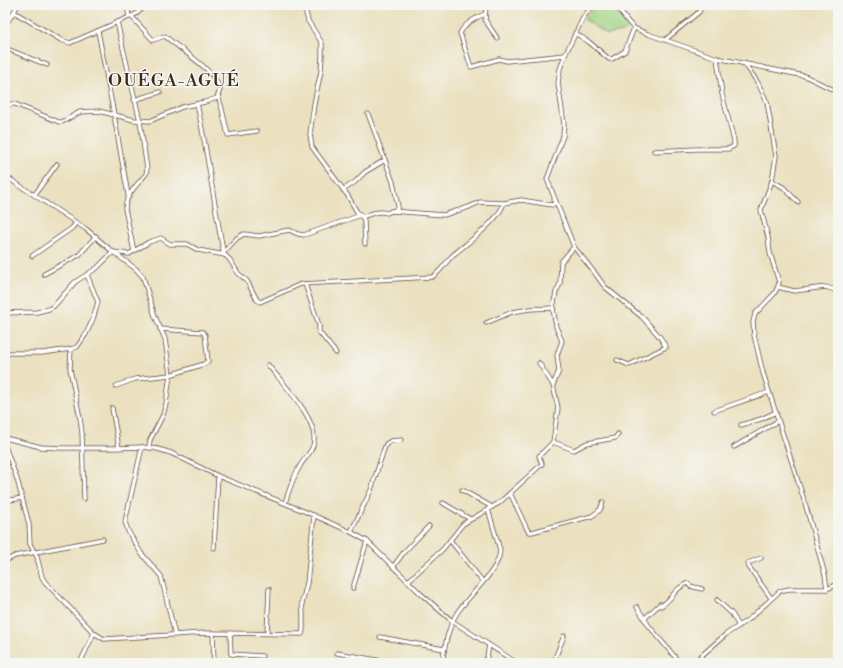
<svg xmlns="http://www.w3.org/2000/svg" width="843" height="668" viewBox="0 0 843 668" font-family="'Libre Bodoni',serif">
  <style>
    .green { fill: #a1d382; stroke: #6e7e50 }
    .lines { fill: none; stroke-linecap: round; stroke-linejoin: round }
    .street-casing { stroke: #554536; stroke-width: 5 }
    .street { stroke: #fff; stroke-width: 3.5 }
    .labels { text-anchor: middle; stroke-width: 3; stroke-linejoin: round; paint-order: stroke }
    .quarter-label { font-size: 18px; letter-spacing: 1px; fill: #3b2a1e; stroke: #f6f6f2 }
  </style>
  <rect width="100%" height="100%" fill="#f6f6f2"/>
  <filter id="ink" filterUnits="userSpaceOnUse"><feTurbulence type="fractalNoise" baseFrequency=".025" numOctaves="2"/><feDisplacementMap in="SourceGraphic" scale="8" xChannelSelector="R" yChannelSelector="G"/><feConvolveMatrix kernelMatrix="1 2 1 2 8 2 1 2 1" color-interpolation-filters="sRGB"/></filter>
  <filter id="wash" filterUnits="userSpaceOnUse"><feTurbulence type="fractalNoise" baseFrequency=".012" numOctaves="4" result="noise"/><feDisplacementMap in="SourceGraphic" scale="16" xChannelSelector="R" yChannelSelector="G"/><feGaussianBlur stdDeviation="0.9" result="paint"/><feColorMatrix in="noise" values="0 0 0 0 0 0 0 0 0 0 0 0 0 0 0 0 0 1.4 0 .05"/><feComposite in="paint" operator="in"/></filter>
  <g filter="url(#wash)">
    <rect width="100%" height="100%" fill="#ebe1c0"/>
    <!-- green -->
    <polygon class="green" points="595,5 613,5 629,27 624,32 607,35 584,19"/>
  </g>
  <g filter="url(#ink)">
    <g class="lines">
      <!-- street casing -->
      <g class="street-casing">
        <g id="street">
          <polyline points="127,5 129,17"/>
          <polyline points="304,5 308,21 322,43 322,56 321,71 314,104 310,134 312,147 348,196 357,212 361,215 364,220 365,244"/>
          <polyline points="486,5 485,20 497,38"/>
          <polyline points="615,5 629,23 634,28 648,34 717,58 805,76 838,92"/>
          <polyline points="14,12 61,40 70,43 136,14 142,9 143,5"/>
          <path d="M 485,14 C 476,17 465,24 460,33 L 471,67 L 499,59 L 507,61 L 565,55"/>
          <path d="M 117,22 L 140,121 L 147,169 L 146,174 C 137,185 126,194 125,209 L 134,251"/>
          <polyline points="5,26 18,5"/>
          <polyline points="98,31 114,115 128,195"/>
          <polyline points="575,33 589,42 609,59 612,59 625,51 634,28"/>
          <polyline points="665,40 699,12 702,5"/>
          <polyline points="5,48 47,65"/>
          <polyline points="745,64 758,83 767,102 776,156 772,181"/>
          <polyline points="218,96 221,105 228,135 257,131"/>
          <polyline points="134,100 160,92"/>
          <path d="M 197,104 C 208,154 214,205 224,255"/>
          <path d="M 5,108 L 11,104 L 15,104 L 59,122 L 62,122 L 80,112 L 99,111 L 134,120 L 150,121 L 182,107 L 205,102 L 217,98 L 220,90 C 217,71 179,49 165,36 L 153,40 L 131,16"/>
          <polyline points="654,151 697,149 728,149 734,146 734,141 722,94 717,58"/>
          <polyline points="5,176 86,229 113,252 136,269 143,277 155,316 165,339 170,375 166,404 163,415 150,440 149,447"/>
          <polyline points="343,190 355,182 365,172 385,160"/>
          <polyline points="35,194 57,164"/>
          <polyline points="798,202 783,187 772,181 761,210 768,237 770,253 779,282 778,287 774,294 755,314 753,322 754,335 763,373 805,503 825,575 827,589"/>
          <polyline points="391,211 444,215 469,207 480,202 504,203 521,200 552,205 555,203 554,200"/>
          <path d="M 362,217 C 370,214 378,210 387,213 L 397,209 L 398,206 L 393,182 L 368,114"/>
          <polyline points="574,247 594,272 605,287 642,317 660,337 666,347 629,365 617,360"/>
          <path d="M 113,252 L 129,254 L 149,242 L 161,238 L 170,244 L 187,244 L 198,250 L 225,255 L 230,260 L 238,273 L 247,281 L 257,300 L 260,302 L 301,284 L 432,277 C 441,272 445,263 452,256 C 467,243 498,222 504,203"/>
          <polyline points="223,253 237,238 244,234 259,236 289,230 298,234 304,235 361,215"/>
          <polyline points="32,256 72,228 76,223"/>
          <polyline points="44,274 79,255 96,236"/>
          <polyline points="305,284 319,325 319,332 336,353"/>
          <polyline points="778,287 794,291 826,287 838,291"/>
          <polyline points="5,313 37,312 49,309 54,306 75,282 97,268 113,252"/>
          <polyline points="486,323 512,312 530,309 553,308"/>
          <polyline points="71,349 70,369 80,418 82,433 84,499"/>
          <polyline points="5,353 42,353 71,349 77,347 86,334 93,319 98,302 87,275"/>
          <polyline points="539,363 553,385 559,371 557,355 562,341 556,327 553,308 556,292 560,284 561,262 574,247 547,179 563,136 564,124 558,83 560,69 565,55 583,18 593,5"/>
          <path d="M 268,365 C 282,383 324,424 312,448 C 309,455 303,460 300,466 C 293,477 289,490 285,503"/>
          <polyline points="116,386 135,379 170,375 204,364 208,361 205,335 203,332 160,329"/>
          <polyline points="112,408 119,448"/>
          <polyline points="714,411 769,392"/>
          <polyline points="741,425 761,419 776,412"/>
          <polyline points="5,438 41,447 60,448 112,448 142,447 158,449 171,453 218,476 306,512 351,532 367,541 421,594 452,621 517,663"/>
          <polyline points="553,442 574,450 587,443 615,438 618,434"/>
          <polyline points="5,446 17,479 29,524 30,544 37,557 42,577 45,582 94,633 104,639 205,633 302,634 303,630 303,613 302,603 307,583 314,515"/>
          <polyline points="142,447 125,522 128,531 141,553 161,576 175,635"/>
          <polyline points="734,447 778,421"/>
          <polyline points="462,490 492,507"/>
          <polyline points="510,493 527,529 529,532 532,532 592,516 600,510 603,502"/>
          <polyline points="5,501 22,498"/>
          <polyline points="443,503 470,519"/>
          <polyline points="351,532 371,490 383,452 386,444 391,441 401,440"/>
          <polyline points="450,540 483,582"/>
          <polyline points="214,548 218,476"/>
          <polyline points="761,558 748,563 749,567 771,598"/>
          <polyline points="5,561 15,556 103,539"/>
          <polyline points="393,567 404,552 429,526"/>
          <polyline points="408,581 443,549 463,524 499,503 542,464 539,456 553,442 558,408 553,385"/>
          <polyline points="353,588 367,541"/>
          <polyline points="717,600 732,614 739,626"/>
          <polyline points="637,607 649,626 680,663"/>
          <path d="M 644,619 L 660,604 L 661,606 C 674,598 673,589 688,583 L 690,586 L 702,589"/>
          <polyline points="213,633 214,663"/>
          <polyline points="230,633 231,654 262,656"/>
          <polyline points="267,633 269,589"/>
          <polyline points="380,637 444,649"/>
          <polyline points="337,653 394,663"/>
          <polyline points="80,663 94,633"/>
          <path d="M 442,663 C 445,646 448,627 457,613 C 468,595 500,571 500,550 L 488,509"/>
          <polyline points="486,663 489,645"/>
          <polyline points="553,663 564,636"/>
          <polyline points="693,663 725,635 749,619 780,591 789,589 827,589 838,584"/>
        </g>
      </g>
      <!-- street -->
      <use href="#street" class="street"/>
    </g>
  </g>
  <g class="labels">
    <!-- quarter labels -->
    <g class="quarter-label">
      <text x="174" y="86">OUÉGA-AGUÉ</text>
    </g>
  </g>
  <!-- margin -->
  <rect width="843" height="668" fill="none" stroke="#f6f6f2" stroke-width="20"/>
</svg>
